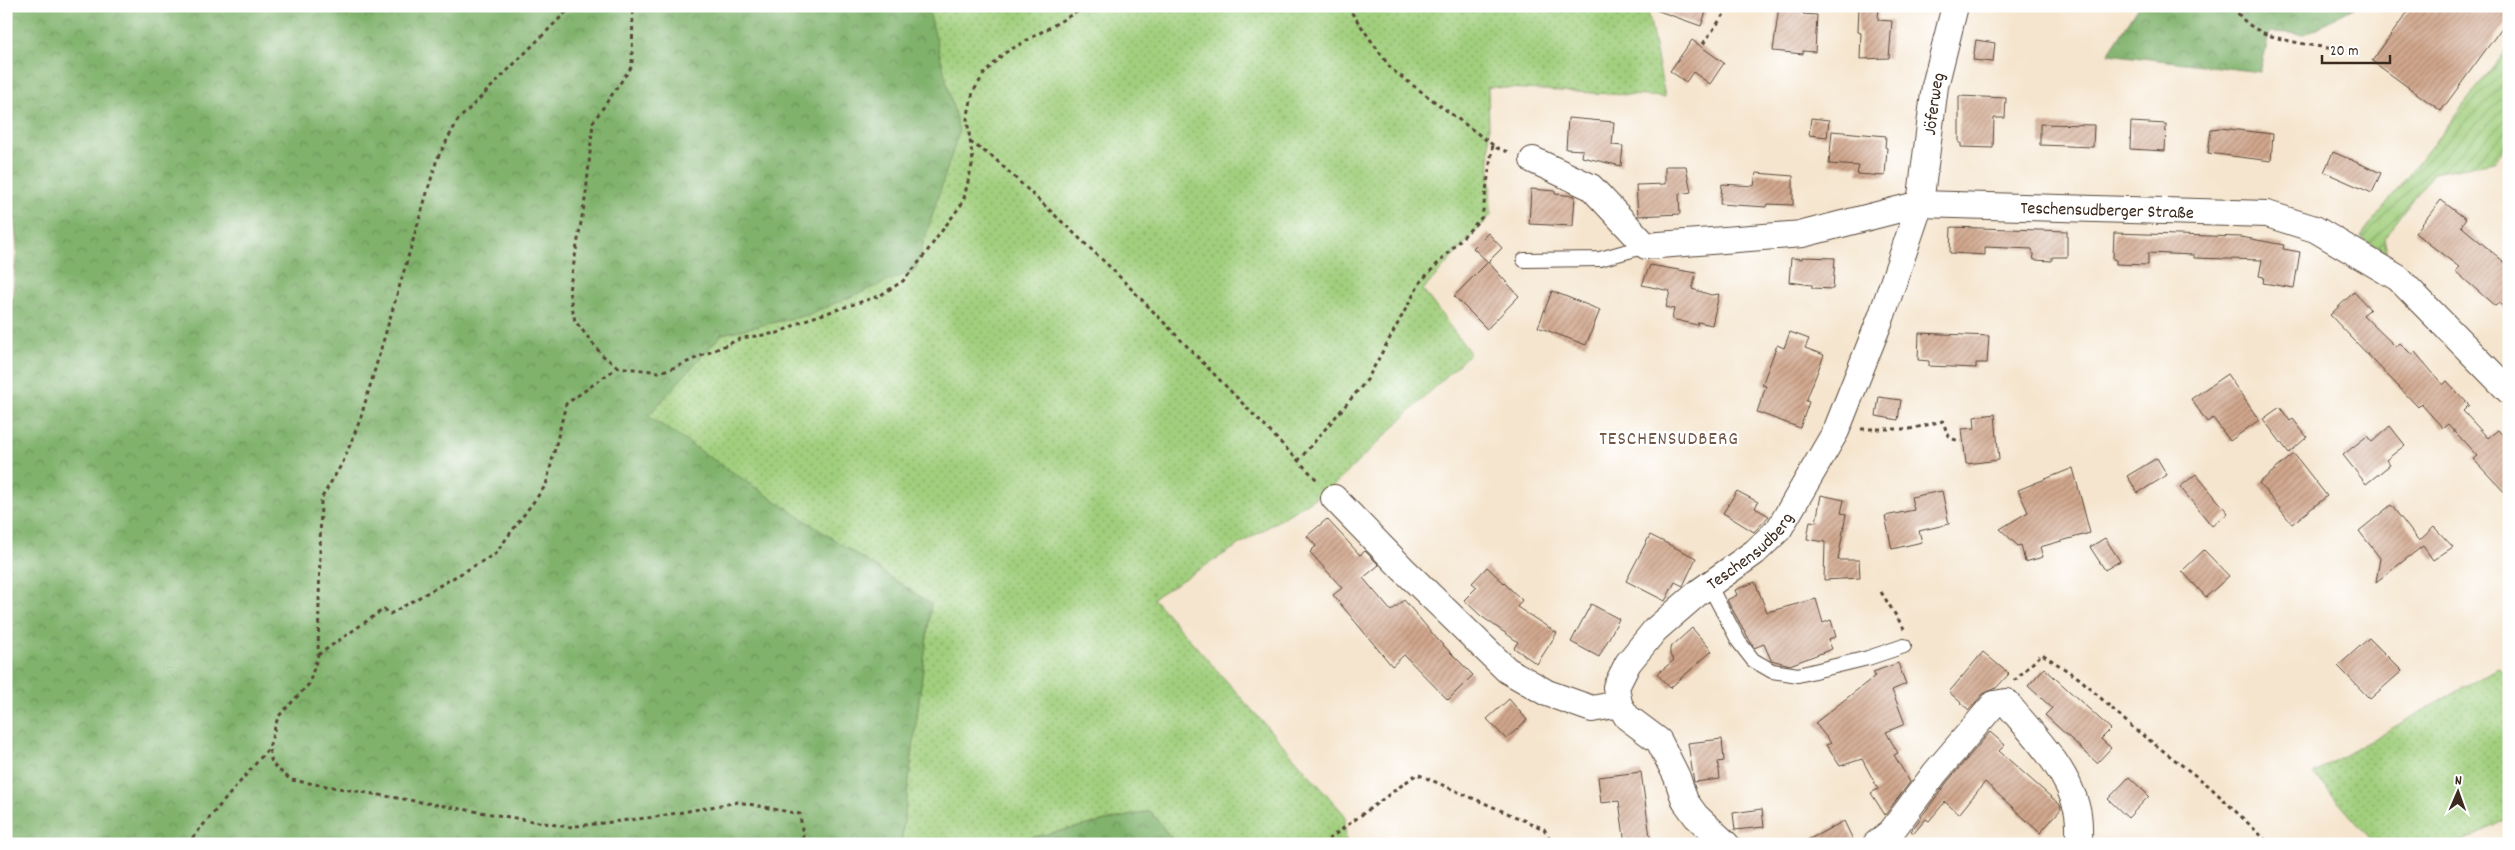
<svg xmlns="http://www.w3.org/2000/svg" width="2515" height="850" viewBox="0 0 2515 850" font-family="Dekko,sans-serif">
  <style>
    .grass { fill: url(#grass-dots); stroke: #6e7c4e }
    .forest { fill: url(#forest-crowns); stroke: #5e6e45 }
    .garden { fill: url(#garden-furrows); stroke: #6e7c4e }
    .building { fill: url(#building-hatch) }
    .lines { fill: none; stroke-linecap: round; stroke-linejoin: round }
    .service-casing { stroke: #574638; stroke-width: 16 }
    .minor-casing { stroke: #574638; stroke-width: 28 }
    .path { stroke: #574638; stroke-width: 3; stroke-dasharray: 4 4; stroke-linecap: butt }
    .service { stroke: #fff; stroke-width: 14 }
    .minor { stroke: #fff; stroke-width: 26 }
    .labels { text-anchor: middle; stroke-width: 4.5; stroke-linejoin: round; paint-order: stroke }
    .street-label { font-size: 18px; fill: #3b2a1e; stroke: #fff }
    .neighbourhood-label { font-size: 19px; letter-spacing: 1px; fill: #705645; stroke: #fff }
  </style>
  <defs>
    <pattern id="grass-dots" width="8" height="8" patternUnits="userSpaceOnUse" patternTransform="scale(1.25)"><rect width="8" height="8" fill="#a1cf7d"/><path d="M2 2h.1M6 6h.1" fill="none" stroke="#84a866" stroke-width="1.8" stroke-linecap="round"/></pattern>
    <pattern id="forest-crowns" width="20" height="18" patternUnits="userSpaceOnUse" patternTransform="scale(1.25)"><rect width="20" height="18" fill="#80b26c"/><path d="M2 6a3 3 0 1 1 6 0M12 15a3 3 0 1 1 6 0" fill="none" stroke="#6a9158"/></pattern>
    <pattern id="garden-furrows" width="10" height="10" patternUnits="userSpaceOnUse" patternTransform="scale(1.25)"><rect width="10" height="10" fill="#a1cf7d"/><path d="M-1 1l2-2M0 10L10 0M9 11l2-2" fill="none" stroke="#84a866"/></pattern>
    <pattern id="building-hatch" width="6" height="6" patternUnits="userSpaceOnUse" patternTransform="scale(1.25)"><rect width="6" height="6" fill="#d1a78d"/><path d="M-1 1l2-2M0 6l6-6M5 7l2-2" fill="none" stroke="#ab8873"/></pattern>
  </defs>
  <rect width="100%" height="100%" fill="#fff"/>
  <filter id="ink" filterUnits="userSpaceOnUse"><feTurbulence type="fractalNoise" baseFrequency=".02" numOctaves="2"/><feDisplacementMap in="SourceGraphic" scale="10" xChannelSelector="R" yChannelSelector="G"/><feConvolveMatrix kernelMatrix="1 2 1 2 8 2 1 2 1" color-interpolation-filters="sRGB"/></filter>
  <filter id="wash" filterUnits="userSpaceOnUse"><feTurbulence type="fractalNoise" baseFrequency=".0096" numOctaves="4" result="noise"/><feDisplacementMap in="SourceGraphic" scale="20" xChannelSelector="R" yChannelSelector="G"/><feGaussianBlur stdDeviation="1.12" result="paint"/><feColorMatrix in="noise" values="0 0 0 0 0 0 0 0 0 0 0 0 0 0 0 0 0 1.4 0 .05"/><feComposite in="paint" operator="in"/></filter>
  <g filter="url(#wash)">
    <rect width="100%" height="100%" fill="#f5e5ce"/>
    <!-- grass -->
    <g class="grass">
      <polygon points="916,6 1647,6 1665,97 1488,87 1491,215 1423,290 1470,353 1331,488 1153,598 1345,815 1346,844 1176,844 1150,811 1003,844 901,844 931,604 647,416 722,334 807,315 930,15"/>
      <polygon points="2498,668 2509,680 2509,818 2457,844 2375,844 2313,773"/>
    </g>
    <!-- forest -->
    <g class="forest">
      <polygon points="6,6 916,6 930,15 959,131 915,270 807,315 722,334 648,416 931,604 901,844 6,844 6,368 17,248 6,127"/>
      <polygon points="2139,6 2357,6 2305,34 2270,32 2260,72 2108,54"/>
      <polygon points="1150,811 1176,844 1003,844"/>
    </g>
    <!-- garden -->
    <polygon class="garden" points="2509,47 2509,143 2494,162 2433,173 2384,238 2387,252 2360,237"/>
    <g id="blocks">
      <!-- building -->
      <g class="building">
        <polygon points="1653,6 1708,6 1701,26 1653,9"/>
        <polygon points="1779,6 1804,6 1803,14 1817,15 1815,52 1803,51 1803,54 1773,51"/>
        <polygon points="1859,6 1879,6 1878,20 1892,21 1889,58 1860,59 1861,33 1858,32"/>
        <polygon points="2412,6 2509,6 2509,18 2441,111 2372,61"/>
        <polygon points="1692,40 1724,63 1710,84 1693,72 1686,82 1670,71"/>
        <polygon points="1976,40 1995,43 1993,62 1973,60"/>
        <polygon points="1959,96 2006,98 2005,118 1994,118 1993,148 1961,147 1961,143 1959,143"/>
        <polygon points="1568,118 1614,122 1612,145 1623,146 1621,166 1582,157 1583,150 1566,149"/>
        <polygon points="1811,118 1829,120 1827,137 1809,135"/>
        <polygon points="2131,122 2166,124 2165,151 2130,149"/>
        <polygon points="2040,124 2094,125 2093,147 2040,145"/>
        <polygon points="2220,128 2273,134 2271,161 2208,153 2211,129"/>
        <polygon points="1832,131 1886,136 1885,147 1887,148 1885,176 1857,174 1859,166 1829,164"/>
        <polygon points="2333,152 2381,173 2372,193 2324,172"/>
        <polygon points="1665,166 1686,166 1691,192 1679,194 1680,214 1638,216 1636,185 1665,184"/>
        <polygon points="1756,173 1793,176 1793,205 1767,204 1766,207 1720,204 1722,184 1754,186"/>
        <polygon points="1531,189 1555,191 1555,194 1575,196 1573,226 1529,224"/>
        <polygon points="2441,200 2466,219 2461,226 2509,266 2509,312 2499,303 2495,306 2455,271 2459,267 2415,233"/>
        <polygon points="1951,227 2067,231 2067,257 2052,257 2052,261 2034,260 2032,249 1985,247 1985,255 1950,253"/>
        <polygon points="1488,233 1502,248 1488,262 1473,248"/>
        <polygon points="2114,233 2241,237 2284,245 2283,249 2300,252 2294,288 2263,283 2264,277 2259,276 2262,260 2194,258 2194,255 2148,253 2148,265 2116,264 2116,260 2113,259"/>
        <polygon points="1802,257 1835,258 1833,289 1812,288 1812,285 1789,282 1791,258 1802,259"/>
        <polygon points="1488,262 1519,296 1487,329 1454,296"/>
        <polygon points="1650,265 1696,273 1692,289 1711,295 1719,294 1712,325 1698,322 1697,325 1672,319 1674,309 1666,307 1670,291 1642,285"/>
        <polygon points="1552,291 1600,310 1586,345 1538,327"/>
        <polygon points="2354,292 2370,309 2363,315 2396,347 2400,343 2412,355 2415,352 2443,385 2447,381 2469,405 2463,411 2488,438 2498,430 2509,442 2509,497 2473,459 2477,456 2448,424 2443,428 2421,404 2418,407 2330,315"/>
        <polygon points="1790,332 1809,339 1805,348 1824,355 1806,401 1809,402 1800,428 1757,412 1766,386 1762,385 1777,345 1784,348"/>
        <polygon points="1919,333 1989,336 1987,363 1976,363 1976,368 1929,366 1929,361 1918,360"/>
        <polygon points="2227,374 2259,420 2230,441 2213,418 2207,422 2191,399"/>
        <polygon points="1879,397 1901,400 1898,420 1876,416"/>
        <polygon points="2280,407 2290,421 2293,419 2307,437 2289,453 2263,419"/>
        <polygon points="1995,414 1999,460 1966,464 1962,429 1975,428 1974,417"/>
        <polygon points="2390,426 2405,445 2386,460 2390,465 2366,484 2343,455 2367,436 2372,442"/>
        <polygon points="2294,454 2327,496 2292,524 2259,483"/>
        <polygon points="2157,458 2167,475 2138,493 2127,476"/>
        <polygon points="2073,468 2090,533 2040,547 2043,557 2025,562 2021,545 2018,546 2000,529 2028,512 2018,490"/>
        <polygon points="2196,474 2228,513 2212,526 2180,487"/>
        <polygon points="1737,491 1758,502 1755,508 1769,516 1754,532 1723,513"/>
        <polygon points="1942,491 1949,524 1919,531 1922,542 1892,549 1885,516 1914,510 1911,497"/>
        <polygon points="1821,495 1844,500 1841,513 1846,514 1838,560 1859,560 1860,578 1824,580 1825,542 1807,539 1810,521 1816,522"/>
        <polygon points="2391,505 2419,541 2434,527 2453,547 2433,560 2423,546 2376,582 2380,558 2359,531"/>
        <polygon points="1327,519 1360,555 1365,551 1379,565 1363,578 1391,611 1404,600 1438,640 1473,675 1448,700 1404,655 1392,666 1333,595 1342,588 1310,552 1316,546 1307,536"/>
        <polygon points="1650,535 1696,558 1683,586 1675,582 1665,601 1626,581"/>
        <polygon points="2105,538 2120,561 2105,570 2090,547"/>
        <polygon points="2204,550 2229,576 2206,597 2182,571"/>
        <polygon points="1487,567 1522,600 1517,607 1557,633 1537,664 1514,648 1518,642 1481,616 1464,600 1477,587 1472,583"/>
        <polygon points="1755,582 1767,612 1816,599 1823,623 1831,620 1836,637 1828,639 1832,649 1790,665 1771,660 1764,644 1754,648 1727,600 1737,595 1735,590"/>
        <polygon points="1591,604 1619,619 1599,657 1571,642"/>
        <polygon points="1692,628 1712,651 1670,688 1657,674 1674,660 1670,655 1670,648"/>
        <polygon points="2369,638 2402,671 2370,699 2338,666"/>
        <polygon points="1983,652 2009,674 1996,688 1983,694 1969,710 1949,692"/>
        <polygon points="1898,663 1906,684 1892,690 1905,724 1886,732 1898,753 1894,755 1910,782 1885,815 1871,793 1878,789 1862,759 1840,766 1826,745 1831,743 1815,723 1875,676 1873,672"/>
        <polygon points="2044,668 2111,729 2101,739 2111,748 2097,763 2045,715 2052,708 2028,686"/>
        <polygon points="1509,699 1527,720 1506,739 1487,719"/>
        <polygon points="1990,732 2005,745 1999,751 2060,805 2061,809 2040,833 1985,782 1959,814 1945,802 1929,821 1926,819 1914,833 1911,831 1947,782"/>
        <polygon points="1722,739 1724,761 1718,762 1720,779 1694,782 1688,743"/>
        <polygon points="1641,772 1651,844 1625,844 1619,801 1601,803 1598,777"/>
        <polygon points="2129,777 2149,796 2128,818 2108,799"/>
        <polygon points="1762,809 1764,827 1735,830 1733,813"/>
        <polygon points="1844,821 1855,844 1800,844"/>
      </g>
    </g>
  </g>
  <g filter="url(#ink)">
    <use href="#blocks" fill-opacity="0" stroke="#574638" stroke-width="1"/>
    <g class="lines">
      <!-- service casing -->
      <g class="service-casing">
        <g id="service">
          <polyline points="1524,260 1600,259 1646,246"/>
          <polyline points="1709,585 1739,642 1753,660 1772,671 1798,675 1868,658 1904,646"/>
        </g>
      </g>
      <!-- minor casing -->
      <g class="minor-casing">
        <g id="minor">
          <path id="s1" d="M 1533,160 L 1591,187 L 1646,246 L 1803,234 L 1920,204 L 2267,214 L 2315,229 L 2398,278 L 2509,391"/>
          <polyline points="1334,498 1403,569 1507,670 1547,693 1592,709 1619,704"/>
          <path id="s2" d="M 1726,844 L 1696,816 L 1685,801 L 1677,777 L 1659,741 L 1627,717 L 1619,704 L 1616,687 L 1628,663 L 1655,630 L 1699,592 L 1755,552 L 1779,529 L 1836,431 L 1882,315 L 1920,204 L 1935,86 L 1955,6"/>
          <path d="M 1876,844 L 1891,832 L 1935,773 L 1994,704 L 2006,702 C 2032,734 2067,768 2077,809 C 2080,820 2079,833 2079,844"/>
        </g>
      </g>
      <!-- path -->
      <g class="path">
        <polyline points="572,6 458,120 437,159 360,420 343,462 321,499 318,655 309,684 278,717 269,748 272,764 291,780 568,827 655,817 738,802 800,814 804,844"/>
        <polyline points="1347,6 1391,69 1497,148 1511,153"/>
        <path d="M 2234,6 C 2249,40 2300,42 2332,49"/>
        <polyline points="1703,44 1730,6"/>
        <polyline points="970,142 993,157 1110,267 1318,481"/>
        <polyline points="618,367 602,355 575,321 569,291 586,194 593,122 632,66 633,6"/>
        <path d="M 1861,429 L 1910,429 L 1943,421 C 1947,433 1947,439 1961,441"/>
        <polyline points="1298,461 1367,380 1421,281 1482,217 1493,144"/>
        <polyline points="1881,592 1905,630"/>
        <polyline points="318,655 384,609 390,614 495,554 546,485 566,404 618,367 659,372 676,367 742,338 778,333 805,320 879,296 903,281 920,261 963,202 973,161 967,119 973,92 984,74 1003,54 1087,6"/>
        <polyline points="2014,681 2042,654 2080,679 2131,726 2209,786 2270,844"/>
        <polyline points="187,844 269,748"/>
        <polyline points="1322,844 1417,774 1544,829 1553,844"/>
      </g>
      <!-- service -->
      <use href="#service" class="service"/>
      <!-- minor -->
      <use href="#minor" class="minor"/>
    </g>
  </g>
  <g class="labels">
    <!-- street labels -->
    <g class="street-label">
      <text dy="6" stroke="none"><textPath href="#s2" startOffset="884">Jöferweg</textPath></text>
      <text dy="6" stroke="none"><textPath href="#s1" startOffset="610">Teschensudberger Straße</textPath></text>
      <text dy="6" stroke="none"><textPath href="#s2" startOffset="391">Teschensudberg</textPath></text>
    </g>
    <!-- neighbourhood labels -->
    <g class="neighbourhood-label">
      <text x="1669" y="444">TESCHENSUDBERG</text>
    </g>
  </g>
  <!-- margin -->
  <rect width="2515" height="850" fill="none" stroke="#fff" stroke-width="25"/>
  <!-- north arrow -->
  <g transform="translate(2458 792) rotate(2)" stroke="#ffffff" stroke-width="4" paint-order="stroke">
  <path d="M0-4L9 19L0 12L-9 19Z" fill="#3b2a1e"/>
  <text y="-8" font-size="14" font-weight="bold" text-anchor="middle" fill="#3b2a1e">N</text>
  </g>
  <!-- scale -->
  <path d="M2322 55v8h68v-8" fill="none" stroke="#3b2a1e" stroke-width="2.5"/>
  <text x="2330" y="55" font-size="15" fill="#3b2a1e" stroke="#ffffff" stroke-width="4" paint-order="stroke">20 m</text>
</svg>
